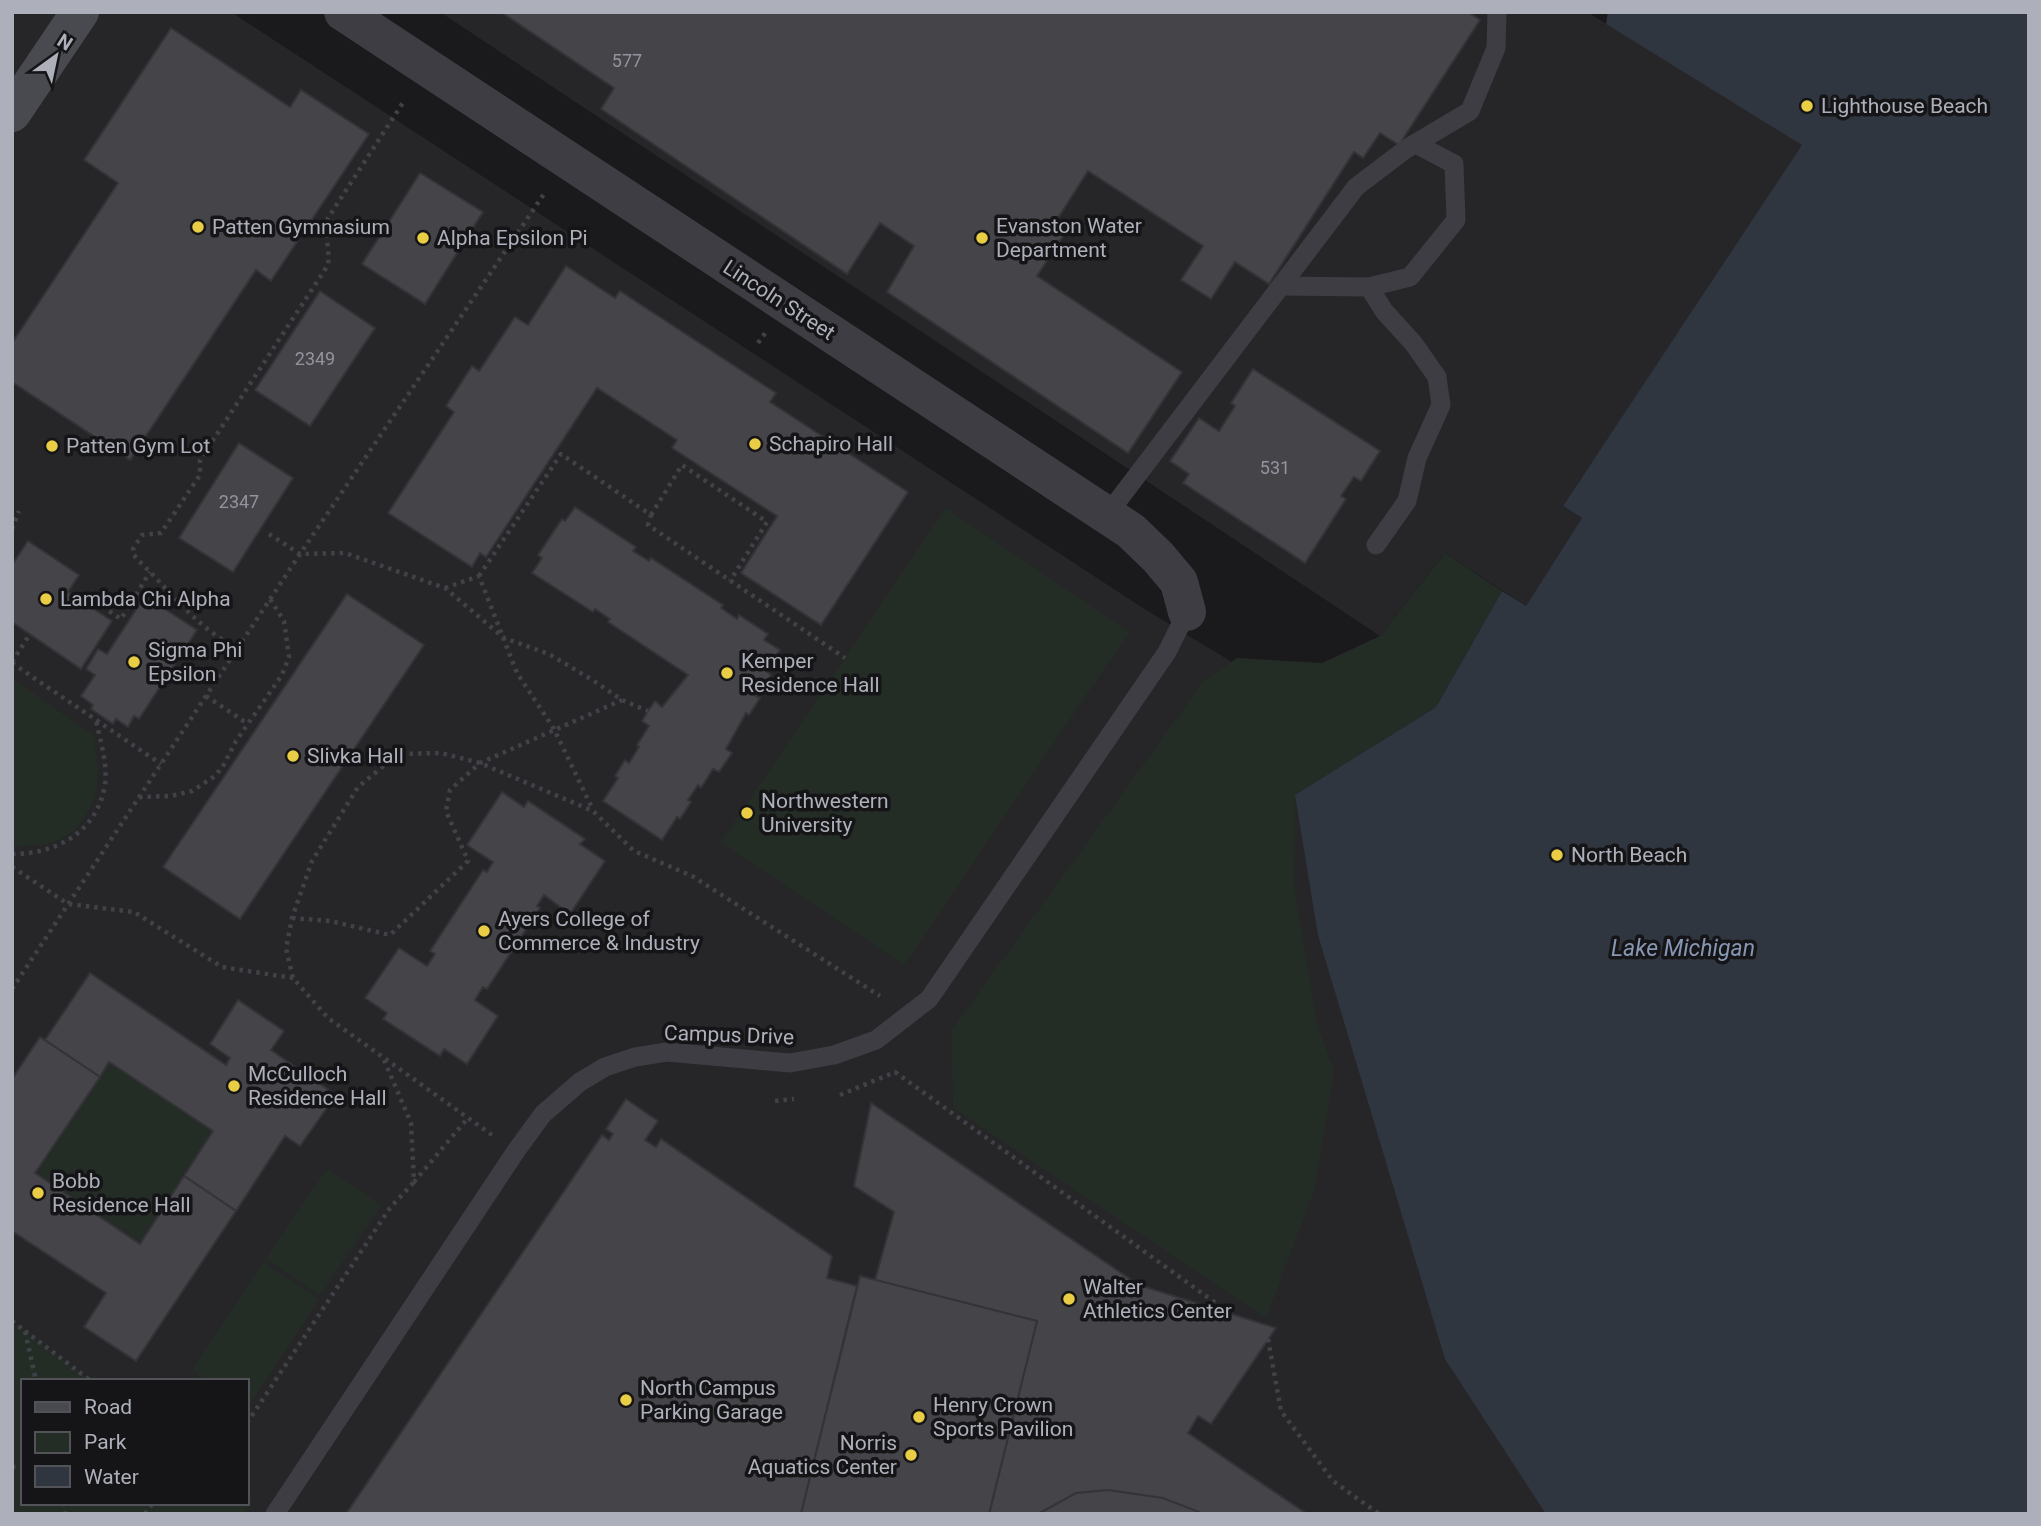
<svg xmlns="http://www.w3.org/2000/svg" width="2041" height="1526" viewBox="0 0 2041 1526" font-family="Roboto,sans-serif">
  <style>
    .built { fill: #262629; fill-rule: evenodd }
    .green { fill: #242c26 }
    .water { fill: #30363f }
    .building { fill: #444449; stroke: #343438; stroke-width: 2 }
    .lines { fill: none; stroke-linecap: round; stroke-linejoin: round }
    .path { stroke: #414247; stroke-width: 4.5; stroke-dasharray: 3.5 5; stroke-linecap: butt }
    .service { stroke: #3d3d43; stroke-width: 19 }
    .minor { stroke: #3d3d43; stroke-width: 38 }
    .secondary { stroke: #494950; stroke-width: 38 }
    .poi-dot { fill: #e9ce45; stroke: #151517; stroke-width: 2.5 }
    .labels { text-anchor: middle; stroke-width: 7; stroke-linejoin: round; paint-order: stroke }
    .number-label { font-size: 18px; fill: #93949e }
    .poi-label { font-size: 21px; fill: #adafba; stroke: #151517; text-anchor: start }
    .street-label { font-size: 21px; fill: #adafba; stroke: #151517 }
    .water-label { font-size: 23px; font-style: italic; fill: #8696b3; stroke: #151517 }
  </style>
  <rect width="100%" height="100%" fill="#1a1a1c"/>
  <!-- built -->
  <g class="built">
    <path d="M 12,12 L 231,12 L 1146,610 L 1817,1016 L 1799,1514 L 12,1514 ZM 23,1381 L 247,1381 L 247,1503 L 23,1503 Z"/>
    <polygon points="440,12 1587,12 1803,145 1563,506 1582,518 1526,606 1445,553 1380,636"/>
  </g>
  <!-- green -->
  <g class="green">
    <polygon points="946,508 1129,632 904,965 721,842"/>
    <polygon points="1445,553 1502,591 1436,707 1295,795 1294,884 1318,1027 1334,1070 1315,1188 1266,1318 953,1108 951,1031 1203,682 1237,658 1322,663 1380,636"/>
    <path d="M 12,679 L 94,735 C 95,748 98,761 98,774 C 98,796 86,824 66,836 C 51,846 30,846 12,846 Z"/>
    <polygon points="109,1062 213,1131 140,1244 35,1173"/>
    <polygon points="327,1169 381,1205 320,1296 266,1259"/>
    <polygon points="263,1262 319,1299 248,1408 247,1381 207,1381 192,1371"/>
    <polygon points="12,1321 91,1381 23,1381 23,1503 247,1503 247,1496 253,1500 244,1514 12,1514"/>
  </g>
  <!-- water -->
  <polygon class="water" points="1608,12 2029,12 2029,1514 1546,1514 1445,1359 1318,935 1295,795 1436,707 1502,591 1526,606 1582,518 1563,506 1802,145 1606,24"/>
  <!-- building -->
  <g class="building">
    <polygon points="501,12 1468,12 1480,20 1399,145 1380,133 1363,158 1354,152 1269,284 1235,262 1211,299 1181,280 1203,246 1088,171 1055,223 1067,230 1037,276 1182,372 1128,453 887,292 914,246 880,223 847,274 601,109 614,88"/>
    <polygon points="171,28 290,107 301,90 369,134 271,281 256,270 130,460 12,382 12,343 118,183 84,160"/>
    <polygon points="420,173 483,212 425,304 362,264"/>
    <polygon points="566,266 615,298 620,291 776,393 770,402 908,492 821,625 741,573 777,516 672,448 677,440 597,388 486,557 480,553 472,567 388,513 454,412 446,406 472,366 479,371 515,317 528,325"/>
    <polygon points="320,291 375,328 310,426 255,390"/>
    <polygon points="1253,369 1380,451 1361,481 1354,477 1341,496 1346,499 1305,563 1183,483 1189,474 1170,461 1199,418 1219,431 1235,406 1231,403"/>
    <polygon points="239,443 293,478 233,572 179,538"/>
    <polygon points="575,507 636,547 633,551 649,561 651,558 723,605 721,608 737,619 739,615 768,634 764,640 780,650 766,671 771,675 756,696 760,698 749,715 746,713 726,749 732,753 719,772 713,769 701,788 698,785 688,800 691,802 680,819 677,817 662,840 603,801 618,778 615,776 625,760 629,763 639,747 637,745 649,726 642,721 648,711 655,701 662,707 688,675 608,622 610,619 595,609 593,612 532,573 542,558 538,555 562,519 565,521"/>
    <polygon points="28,541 79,575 68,592 112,621 81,669 12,622 12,565"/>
    <polygon points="347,594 424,645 240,919 163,867"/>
    <polygon points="145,596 197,630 139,719 134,716 128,727 116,719 113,724 91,709 93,705 81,696 95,675 86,669 98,649 107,654"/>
    <polygon points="502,792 524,807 528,801 585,839 580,844 605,861 570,914 544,895 537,906 540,908 487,989 483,987 475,1000 498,1016 467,1064 444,1049 440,1056 383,1019 387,1013 365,998 399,948 427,966 435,954 430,951 483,870 487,872 493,862 467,845"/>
    <polygon points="90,973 226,1065 230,1058 210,1044 238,1000 284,1031 271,1050 336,1095 300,1146 285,1136 236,1211 184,1176 213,1131 109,1062 100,1077 45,1040"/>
    <polygon points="40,1037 100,1077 35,1173 140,1244 184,1176 236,1211 136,1361 84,1327 106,1293 12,1231 12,1079"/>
    <polygon points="626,1099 658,1121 645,1140 656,1147 661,1139 832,1256 827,1278 857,1286 801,1514 346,1514 602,1135 609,1140 613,1134 606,1129"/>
    <polygon points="871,1103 1139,1285 1276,1328 1211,1424 1198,1416 1188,1433 1307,1514 989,1514 1037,1321 875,1280 894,1212 854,1186"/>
    <polygon points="860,1276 1037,1321 989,1514 801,1514"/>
    <polygon points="1108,1490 1163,1498 1204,1514 1038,1514 1076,1493"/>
  </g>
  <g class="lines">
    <!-- path -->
    <g class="path">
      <polyline points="758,343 766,332"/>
      <polyline points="651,515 682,465 767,522 730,581"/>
      <polyline points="12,529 19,511"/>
      <polyline points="269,534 300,554 345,553 445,588 504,638 549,654 594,681 622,700 648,711"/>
      <polyline points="479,576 561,454 651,515 648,525 845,658"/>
      <polyline points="445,588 479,576 517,673 554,729 593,810"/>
      <polyline points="90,607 94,601 121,619 150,572"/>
      <path d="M 237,648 C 198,629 172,593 141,563 L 133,554 L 133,549 L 142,535 L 161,533 L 200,475 L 200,460 L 328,265 C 330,249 324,234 328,218 L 404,101"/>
      <polyline points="12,662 30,634"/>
      <polyline points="12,663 161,764"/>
      <polyline points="206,696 248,724"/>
      <polyline points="139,797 171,796 192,791 215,776 223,766 236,741 282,675 289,657 284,621 270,599"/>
      <path d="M 12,854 C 57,854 97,832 105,785 C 108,764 100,740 96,720"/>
      <polyline points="12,867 68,904 134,912 222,967 293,978"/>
      <polyline points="292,918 330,921 390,935 468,861 446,811 450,790 480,763 622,700"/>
      <polyline points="12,989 300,554 544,194"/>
      <polyline points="384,1060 411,1123 414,1182 467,1119"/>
      <polyline points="840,1095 895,1072 1231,1314"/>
      <polyline points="775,1101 794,1099"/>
      <polyline points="492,1135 328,1018 293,978 286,949 292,918 312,861 358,787 398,754 441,753 480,763 593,811 634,851 692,876 880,996"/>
      <polyline points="12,1321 25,1331 36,1381"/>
      <polyline points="25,1331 91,1381"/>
      <polyline points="1268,1339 1281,1411 1333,1481 1379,1514"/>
      <polyline points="247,1423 390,1208 414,1182"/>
      <polyline points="12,1467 23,1466"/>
      <polyline points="63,1503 65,1514"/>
      <polyline points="145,1514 153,1503"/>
    </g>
    <!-- service -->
    <g class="service">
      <polyline points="1282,286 1369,287 1410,277 1456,220 1454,164 1416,144"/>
      <polyline points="1369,287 1384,311 1414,344 1437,377 1441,405 1417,458 1407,501 1376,545"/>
      <polyline points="1107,515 1356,187 1406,149 1470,111 1496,48 1497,12"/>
      <polyline points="275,1514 516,1151 543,1114 580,1082 605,1067 635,1057 667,1052 790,1063 834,1055 876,1040 929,999 1167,652 1187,612"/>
    </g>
    <!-- minor -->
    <polyline class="minor" points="343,12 1131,531 1158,557 1179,582 1187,612"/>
    <!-- secondary -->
    <polyline class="secondary" points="12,113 80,12"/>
  </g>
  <!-- markers -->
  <g class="poi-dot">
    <circle cx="1807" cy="106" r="7"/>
    <circle cx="198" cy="227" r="7"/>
    <circle cx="423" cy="238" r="7"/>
    <circle cx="982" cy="238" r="7"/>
    <circle cx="755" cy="444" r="7"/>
    <circle cx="52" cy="446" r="7"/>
    <circle cx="46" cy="599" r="7"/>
    <circle cx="134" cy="662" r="7"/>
    <circle cx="727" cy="673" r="7"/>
    <circle cx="293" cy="756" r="7"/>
    <circle cx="747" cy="813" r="7"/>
    <circle cx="1557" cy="855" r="7"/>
    <circle cx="484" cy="931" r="7"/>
    <circle cx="234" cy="1086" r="7"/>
    <circle cx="38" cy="1193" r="7"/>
    <circle cx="1069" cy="1299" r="7"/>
    <circle cx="626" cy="1400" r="7"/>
    <circle cx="919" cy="1417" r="7"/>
    <circle cx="911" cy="1455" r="7"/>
  </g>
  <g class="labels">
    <!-- number labels -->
    <g class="number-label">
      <text x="627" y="67">577</text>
      <text x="315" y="365">2349</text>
      <text x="1275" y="474">531</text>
      <text x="239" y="508">2347</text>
    </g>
    <!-- poi labels -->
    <g class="poi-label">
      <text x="1821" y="113">Lighthouse Beach</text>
      <text x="996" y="233">Evanston Water<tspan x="996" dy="24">Department</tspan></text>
      <text x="212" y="234">Patten Gymnasium</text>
      <text x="437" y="245">Alpha Epsilon Pi</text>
      <text x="769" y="451">Schapiro Hall</text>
      <text x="66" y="453">Patten Gym Lot</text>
      <text x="60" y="606">Lambda Chi Alpha</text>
      <text x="148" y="657">Sigma Phi<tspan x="148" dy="24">Epsilon</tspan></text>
      <text x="741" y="668">Kemper<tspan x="741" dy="24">Residence Hall</tspan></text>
      <text x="307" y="763">Slivka Hall</text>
      <text x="761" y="808">Northwestern<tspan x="761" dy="24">University</tspan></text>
      <text x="1571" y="862">North Beach</text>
      <text x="498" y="926">Ayers College of<tspan x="498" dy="24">Commerce &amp; Industry</tspan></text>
      <text x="248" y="1081">McCulloch<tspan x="248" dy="24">Residence Hall</tspan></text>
      <text x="52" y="1188">Bobb<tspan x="52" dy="24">Residence Hall</tspan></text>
      <text x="1083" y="1294">Walter<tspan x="1083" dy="24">Athletics Center</tspan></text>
      <text x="640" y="1395">North Campus<tspan x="640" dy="24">Parking Garage</tspan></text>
      <text x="933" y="1412">Henry Crown<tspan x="933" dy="24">Sports Pavilion</tspan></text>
      <text x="897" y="1450" text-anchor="end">Norris<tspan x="897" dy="24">Aquatics Center</tspan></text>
    </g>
    <!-- street labels -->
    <g class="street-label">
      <text transform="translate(779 300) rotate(33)" y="7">Lincoln Street</text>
      <text transform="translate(729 1035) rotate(2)" y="7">Campus Drive</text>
    </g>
    <!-- water labels -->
    <g class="water-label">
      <text x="1683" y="956">Lake Michigan</text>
    </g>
  </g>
  <!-- border -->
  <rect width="2041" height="1526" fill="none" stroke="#adafba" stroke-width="28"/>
  <!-- legend -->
  <rect x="21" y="1379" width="228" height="126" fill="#151517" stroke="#525358" stroke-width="2"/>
  <rect x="35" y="1402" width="35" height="10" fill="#494950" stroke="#525358" stroke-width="2"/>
  <text x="84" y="1414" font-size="21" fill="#adafba">Road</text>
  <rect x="35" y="1432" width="35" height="21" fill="#242c26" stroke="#525358" stroke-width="2"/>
  <text x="84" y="1449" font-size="21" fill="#adafba">Park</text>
  <rect x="35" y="1466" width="35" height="21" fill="#30363f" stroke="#525358" stroke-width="2"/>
  <text x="84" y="1484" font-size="21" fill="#adafba">Water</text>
  <!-- north arrow -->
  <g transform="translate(56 56) rotate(33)" stroke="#151517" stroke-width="5" paint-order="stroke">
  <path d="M0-5L12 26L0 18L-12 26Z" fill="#adafba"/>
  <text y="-10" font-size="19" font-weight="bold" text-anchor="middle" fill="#adafba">N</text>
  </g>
</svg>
